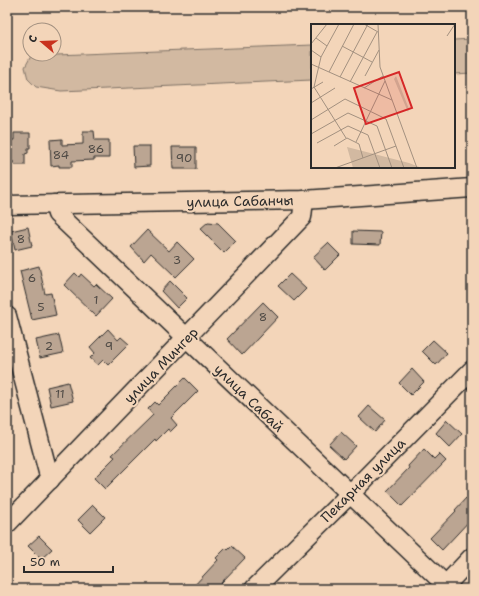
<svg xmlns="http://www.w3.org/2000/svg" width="479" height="596" viewBox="0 0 479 596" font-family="'Shantell Sans',sans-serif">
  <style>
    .green { fill: #d2b9a1; stroke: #7e7266 }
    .building { fill: #bba592; stroke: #2b2b2b }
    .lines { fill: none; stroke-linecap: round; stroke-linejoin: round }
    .minor-casing { stroke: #2b2b2b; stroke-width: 21 }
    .minor { stroke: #f3d5b9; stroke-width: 18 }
    .labels { text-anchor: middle; stroke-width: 4; stroke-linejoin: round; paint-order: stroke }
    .number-label { font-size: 12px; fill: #4f4a45 }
    .street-label { font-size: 14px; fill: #2b2b2b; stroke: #f3d5b9 }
    .inset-road { fill: none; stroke: #a39180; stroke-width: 1 }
    .view { fill: #d62828; fill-opacity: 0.15; stroke: #d62828; stroke-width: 2 }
    .inset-edge { fill: none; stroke: #2b2b2b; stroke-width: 2 }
  </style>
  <rect width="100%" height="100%" fill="#f3d5b9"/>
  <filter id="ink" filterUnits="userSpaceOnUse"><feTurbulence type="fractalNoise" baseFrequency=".025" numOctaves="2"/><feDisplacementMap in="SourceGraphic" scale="8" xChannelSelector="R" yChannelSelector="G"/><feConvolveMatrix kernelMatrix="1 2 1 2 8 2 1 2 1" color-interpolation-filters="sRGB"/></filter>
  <g filter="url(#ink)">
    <!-- green -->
    <g class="green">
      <polygon points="472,39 472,73 454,74 454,40"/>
      <polygon points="312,45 312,80 61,91 36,87 28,79 25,67 31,56"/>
    </g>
    <!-- building -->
    <g class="building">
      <polygon points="83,131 94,131 95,140 109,140 109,158 94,158 94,160 72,161 72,167 59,167 59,165 51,166 50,140 62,139 62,145 83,144"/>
      <polygon points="14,133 30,133 30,148 28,148 28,153 25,154 25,165 14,165 14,162 8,162 8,140 14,140"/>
      <polygon points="133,146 150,146 150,166 134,167"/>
      <polygon points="172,147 196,147 196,169 173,169"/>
      <polygon points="208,222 218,223 236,241 224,253 200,229"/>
      <polygon points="28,227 32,246 15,250 11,231"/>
      <polygon points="147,230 169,251 177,242 194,259 176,277 151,253 144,261 131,247"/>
      <polygon points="353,231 381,232 380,245 353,244"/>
      <polygon points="328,243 340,255 325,270 313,257"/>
      <polygon points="39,266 45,294 51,293 56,315 32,320 20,271"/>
      <polygon points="75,273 79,277 81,274 94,286 96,284 112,299 96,316 64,285"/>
      <polygon points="290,274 306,289 294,301 278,286"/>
      <polygon points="170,281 187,298 177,308 161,291"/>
      <polygon points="263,302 278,317 242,355 227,339"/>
      <polygon points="108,329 118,340 121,337 129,344 108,365 103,360 98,365 90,358 95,353 90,347"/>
      <polygon points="59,335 63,353 40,358 36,340"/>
      <polygon points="433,340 447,353 436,365 422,351"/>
      <polygon points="412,369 424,382 411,395 399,383"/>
      <polygon points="185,378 198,391 171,418 177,425 170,432 168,429 156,441 155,439 105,489 94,478 115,457 112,455 153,415 148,409 155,402 158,405"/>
      <polygon points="68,382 73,401 51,406 47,387"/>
      <polygon points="369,406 385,420 375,432 359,417"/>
      <polygon points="447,420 462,434 450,447 436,433"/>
      <polygon points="341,432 356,446 344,459 329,445"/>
      <polygon points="424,449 434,459 439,454 446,461 402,506 387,491 409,468 408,466"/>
      <polygon points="466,498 472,504 472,518 442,550 430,538 456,511 455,510"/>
      <polygon points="93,505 105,517 90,532 78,520"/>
      <polygon points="39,536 52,549 41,559 28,546"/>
      <polygon points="232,546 245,558 221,583 227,589 191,589 218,560 216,558 226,548 228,550"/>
    </g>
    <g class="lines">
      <!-- minor casing -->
      <g class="minor-casing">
        <g id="minor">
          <polyline points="54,204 57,214 450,589"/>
          <polyline points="7,205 304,200 472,188"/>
          <polyline points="7,316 50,480"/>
          <polyline points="7,524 302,217 304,200"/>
          <polyline points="254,589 350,494 472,370"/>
          <polyline points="442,589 472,557"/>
        </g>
      </g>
      <!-- minor -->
      <use href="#minor" class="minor"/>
    </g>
  </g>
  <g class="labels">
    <!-- number labels -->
    <g class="number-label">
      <text x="96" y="153">86</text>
      <text x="61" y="159">84</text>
      <text x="184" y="162">90</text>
      <text x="21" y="243">8</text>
      <text x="177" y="264">3</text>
      <text x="32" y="282">6</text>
      <text x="96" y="304">1</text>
      <text x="41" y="311">5</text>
      <text x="263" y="321">8</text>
      <text x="49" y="350">2</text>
      <text x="109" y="350">9</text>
      <text x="60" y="398">11</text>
    </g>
    <!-- street labels -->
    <g class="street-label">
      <text transform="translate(240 201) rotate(-1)" y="5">улица Сабанчы</text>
      <text transform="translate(161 365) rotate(-46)" y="5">улица Мингер</text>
      <text transform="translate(249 398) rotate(44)" y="5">улица Сабай</text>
      <text transform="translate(363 480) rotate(-45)" y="5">Пекарная улица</text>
    </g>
  </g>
  <!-- overview -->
  <g transform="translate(311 24)">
    <rect width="144" height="144" fill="#f3d5b9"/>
    <path d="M 85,52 L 98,85 L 97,88 L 83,55 ZM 36,123 L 98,139 L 111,144 L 42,144 Z" fill="#d2b9a1"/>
    <path class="inset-road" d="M 28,0 L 10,33 L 3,63 L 35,114M 53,0 L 67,8M 67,0 L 69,43 L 106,144M 136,12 L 144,0M 5,14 L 16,22M 0,20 L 16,0M 31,22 L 61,38M 0,26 L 10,33M 0,40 L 81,76M 18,48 L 43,0M 54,52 L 68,26M 29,53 L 57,0M 39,58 L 66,8M 53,64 L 72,52M 0,65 L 12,58M 0,79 L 24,64M 0,96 L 34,75 L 75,95 L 93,144M 0,110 L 37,89 L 66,102 L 81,144M 45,118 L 74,57M 6,119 L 37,102 L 57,111 L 69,144M 23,122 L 36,114 L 48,120 L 52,134M 24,144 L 85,122"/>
    <path class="view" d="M 88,48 L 101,84 L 55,100 L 43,64 Z"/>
    <rect width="144" height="144" class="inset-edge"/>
  </g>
  <!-- margin -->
  <rect width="479" height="596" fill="none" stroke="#f3d5b9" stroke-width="24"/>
  <rect x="12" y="12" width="455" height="572" fill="none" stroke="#2b2b2b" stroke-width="1.5" filter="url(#ink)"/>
  <!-- north arrow -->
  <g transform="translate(42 42) rotate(289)"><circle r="19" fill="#f3d5b9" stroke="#a39180"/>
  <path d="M0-3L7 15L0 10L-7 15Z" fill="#c8321e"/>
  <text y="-6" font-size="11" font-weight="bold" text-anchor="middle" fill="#2b2b2b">С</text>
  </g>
  <!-- scale -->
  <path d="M24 566v6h89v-6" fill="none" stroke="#2b2b2b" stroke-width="2"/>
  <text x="30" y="566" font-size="12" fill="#2b2b2b" stroke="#f3d5b9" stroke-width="3" paint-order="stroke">50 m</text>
</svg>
